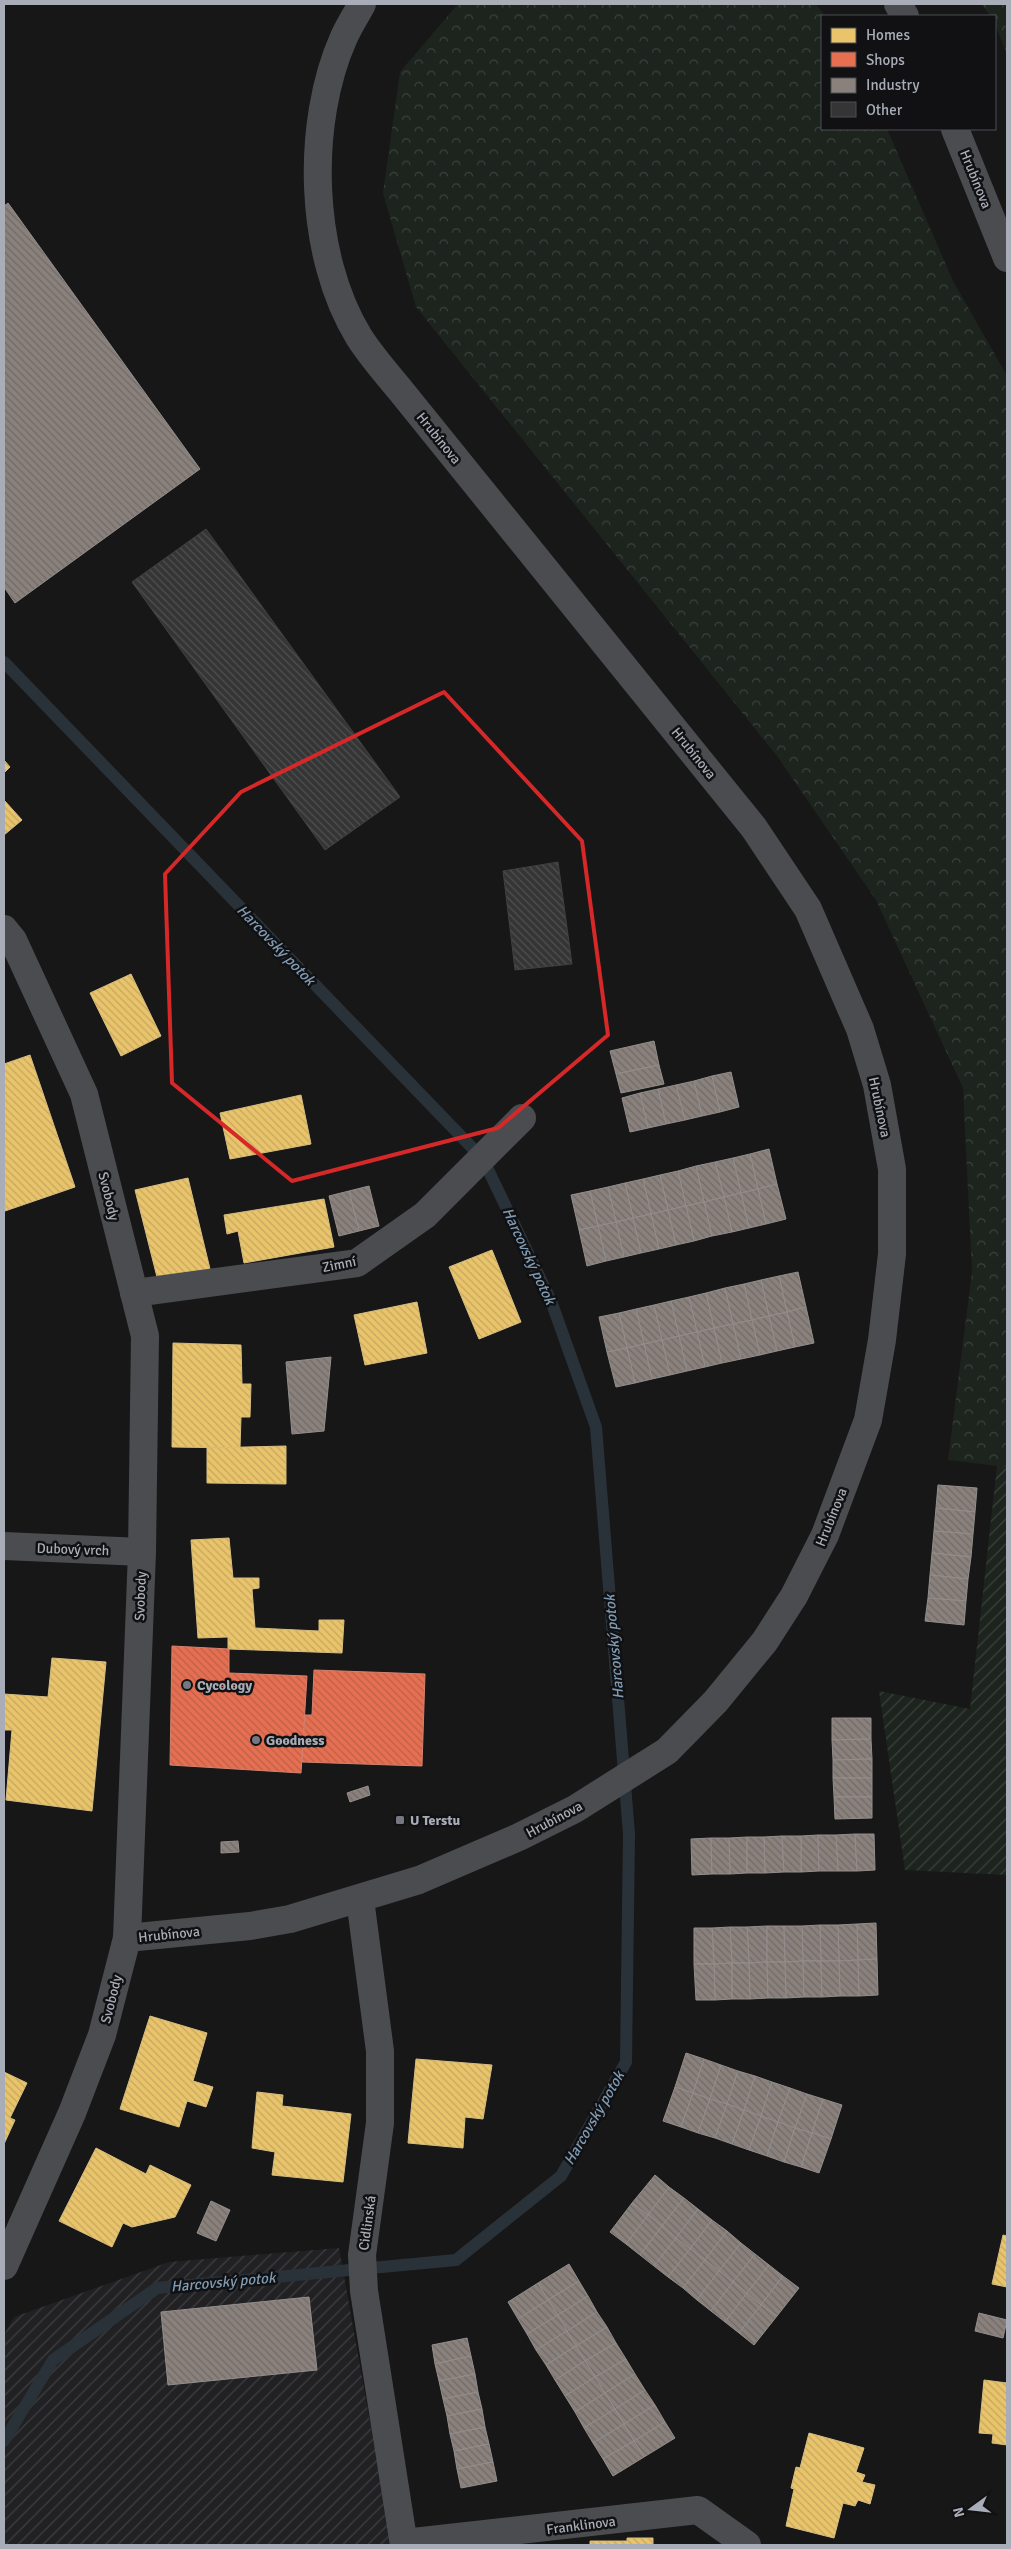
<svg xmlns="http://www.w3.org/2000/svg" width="1011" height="2549" viewBox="0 0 1011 2549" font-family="Signika,sans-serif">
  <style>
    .industrial { fill: url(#industrial-furrows) }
    .forest { fill: url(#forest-crowns) }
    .garden { fill: url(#garden-furrows) }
    .homes { fill: url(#homes-back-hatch); stroke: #d6bd81 }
    .shops { fill: url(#shops-back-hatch); stroke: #d48270 }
    .industry { fill: url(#industry-back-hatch); stroke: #938e8e }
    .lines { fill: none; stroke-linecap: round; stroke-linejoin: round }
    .stream { stroke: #2a3239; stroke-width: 12 }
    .building { fill: url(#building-back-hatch); stroke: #3f4043 }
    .street { stroke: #4b4c50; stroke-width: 28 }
    .marked { fill: none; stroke: #d62828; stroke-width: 4; stroke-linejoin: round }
    .poi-dot { fill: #757880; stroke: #111113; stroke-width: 2 }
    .labels { text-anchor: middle; stroke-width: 5; stroke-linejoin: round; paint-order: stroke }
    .street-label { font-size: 14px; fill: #a8adb8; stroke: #111113 }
    .poi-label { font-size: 14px; font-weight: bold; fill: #a8adb8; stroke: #111113; text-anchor: start }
    .water-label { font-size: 15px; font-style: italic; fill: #7f9bb3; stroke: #111113 }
  </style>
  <defs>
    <pattern id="industrial-furrows" width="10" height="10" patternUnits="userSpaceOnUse" patternTransform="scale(1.25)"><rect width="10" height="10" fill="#212123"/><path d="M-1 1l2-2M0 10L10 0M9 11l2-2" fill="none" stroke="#3e3f41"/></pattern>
    <pattern id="forest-crowns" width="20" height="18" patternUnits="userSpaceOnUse" patternTransform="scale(1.25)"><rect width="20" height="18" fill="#1d241e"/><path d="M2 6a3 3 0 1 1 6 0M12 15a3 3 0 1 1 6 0" fill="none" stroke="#3b413d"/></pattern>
    <pattern id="garden-furrows" width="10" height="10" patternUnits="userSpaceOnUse" patternTransform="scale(1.25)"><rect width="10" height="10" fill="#1d241e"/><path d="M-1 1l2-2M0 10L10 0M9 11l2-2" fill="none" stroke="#3b413d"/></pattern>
    <pattern id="homes-back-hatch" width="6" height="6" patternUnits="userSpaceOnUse" patternTransform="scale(1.25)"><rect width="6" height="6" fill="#e9c46a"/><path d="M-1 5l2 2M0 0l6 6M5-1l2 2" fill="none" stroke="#c4a760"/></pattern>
    <pattern id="shops-back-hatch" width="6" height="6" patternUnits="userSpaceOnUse" patternTransform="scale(1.25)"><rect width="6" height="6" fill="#e76f51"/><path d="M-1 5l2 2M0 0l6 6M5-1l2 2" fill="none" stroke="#ba604a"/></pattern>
    <pattern id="industry-back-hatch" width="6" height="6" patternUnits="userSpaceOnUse" patternTransform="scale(1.25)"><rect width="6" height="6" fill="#8a817c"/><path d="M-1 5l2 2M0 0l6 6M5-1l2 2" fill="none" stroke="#706a67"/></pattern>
    <pattern id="building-back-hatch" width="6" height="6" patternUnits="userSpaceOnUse" patternTransform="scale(1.25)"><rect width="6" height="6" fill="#353536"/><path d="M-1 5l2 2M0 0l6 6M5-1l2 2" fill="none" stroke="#4f5051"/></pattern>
  </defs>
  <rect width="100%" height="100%" fill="#171717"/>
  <!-- industrial -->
  <polygon class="industrial" points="339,2248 392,2545 4,2545 4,2335 14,2317 169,2262"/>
  <!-- forest -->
  <g class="forest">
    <polygon points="458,4 816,4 825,16 822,16 822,129 887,129 953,281 1007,376 1007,1467 948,1460 972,1272 963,1088 876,900 777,756 416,307 383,193 400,72"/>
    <polygon points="982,4 1007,4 1007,54 995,25 995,16 990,16"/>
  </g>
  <!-- garden -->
  <polygon class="garden" points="997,1466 1007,1467 1007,1875 905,1870 879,1691 970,1709"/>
  <!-- homes -->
  <g class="homes">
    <polygon points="4,760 10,767 4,773"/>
    <polygon points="4,800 22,820 4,835"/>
    <polygon points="131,974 161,1036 121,1056 90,993"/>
    <polygon points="30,1055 75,1187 5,1211 4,1064"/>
    <polygon points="301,1095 311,1144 230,1159 220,1113"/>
    <polygon points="188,1178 210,1269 158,1281 135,1190"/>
    <polygon points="324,1199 334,1247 244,1263 238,1231 227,1234 224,1215"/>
    <polygon points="492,1250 521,1322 479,1339 449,1267"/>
    <polygon points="417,1302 427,1353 365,1365 354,1315"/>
    <polygon points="173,1343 241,1345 242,1384 251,1384 250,1417 241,1417 240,1448 172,1447"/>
    <polygon points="286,1446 286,1484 207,1483 207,1448"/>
    <polygon points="229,1538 233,1578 259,1578 259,1588 252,1589 255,1628 319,1631 319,1620 344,1620 342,1653 228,1649 228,1637 198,1638 191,1540"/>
    <polygon points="52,1658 106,1662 92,1811 6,1800 12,1730 4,1730 4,1694 48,1697"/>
    <polygon points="150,2016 207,2033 193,2081 213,2087 206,2107 187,2101 179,2127 120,2109"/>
    <polygon points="416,2059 492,2065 483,2119 465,2117 463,2148 408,2143"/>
    <polygon points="4,2072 27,2083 10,2118 15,2120 4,2144"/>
    <polygon points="257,2092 283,2095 282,2106 351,2114 343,2182 272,2175 275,2152 252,2148"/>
    <polygon points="96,2148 146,2174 150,2165 191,2185 175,2217 132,2227 123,2223 112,2247 59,2221"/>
    <polygon points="1003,2235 1007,2236 1007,2287 992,2284"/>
    <polygon points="984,2380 1007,2383 1007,2445 992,2443 993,2434 979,2433"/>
    <polygon points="809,2433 864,2448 856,2472 865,2475 862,2482 875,2485 870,2504 858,2500 855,2506 843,2503 834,2538 786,2526 794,2489 791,2488 796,2467 800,2468"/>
    <polygon points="627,2538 653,2538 653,2545 590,2545 590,2541 627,2541"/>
  </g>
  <!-- shops -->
  <g class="shops">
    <polygon points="172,1646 229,1649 229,1673 307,1676 301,1773 170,1765"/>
    <polygon points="314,1670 425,1674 422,1766 302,1762 305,1715 312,1715"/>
  </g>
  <!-- industry -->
  <g class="industry">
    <polygon points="8,203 200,469 15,603 4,587 4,206"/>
    <polygon points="654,1041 659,1065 616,1074 610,1051"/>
    <polygon points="659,1065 664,1084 621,1093 616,1074"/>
    <polygon points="731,1072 739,1107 720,1112 712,1076"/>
    <polygon points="712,1076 720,1112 702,1116 694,1081"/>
    <polygon points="694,1081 702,1116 685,1120 676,1085"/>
    <polygon points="676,1085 685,1120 666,1124 658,1089"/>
    <polygon points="658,1089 666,1124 648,1128 640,1093"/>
    <polygon points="640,1093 648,1128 630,1132 622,1098"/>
    <polygon points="769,1149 777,1184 758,1189 750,1154"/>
    <polygon points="750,1154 758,1189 741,1193 733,1158"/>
    <polygon points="733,1158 741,1193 724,1197 715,1162"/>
    <polygon points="715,1162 724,1197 704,1202 696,1166"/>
    <polygon points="696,1166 704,1202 686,1206 678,1171"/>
    <polygon points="678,1171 686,1206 668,1210 660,1175"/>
    <polygon points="660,1175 668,1210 651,1214 643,1179"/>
    <polygon points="643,1179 651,1214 633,1218 625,1183"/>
    <polygon points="625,1183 633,1218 616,1222 608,1187"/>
    <polygon points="777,1184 786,1219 766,1224 758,1189"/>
    <polygon points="369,1186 379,1226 359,1231 349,1191"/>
    <polygon points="608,1187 616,1222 598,1226 590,1191"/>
    <polygon points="758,1189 766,1224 749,1228 741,1193"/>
    <polygon points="349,1191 359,1231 339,1236 329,1196"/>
    <polygon points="590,1191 598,1226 579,1230 571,1195"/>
    <polygon points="741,1193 749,1228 732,1232 724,1197"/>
    <polygon points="724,1197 732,1232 712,1236 704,1202"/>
    <polygon points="704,1202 712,1236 694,1241 686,1206"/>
    <polygon points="686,1206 694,1241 676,1245 668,1210"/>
    <polygon points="668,1210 676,1245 659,1249 651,1214"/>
    <polygon points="651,1214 659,1249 641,1253 633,1218"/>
    <polygon points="633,1218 641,1253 624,1257 616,1222"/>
    <polygon points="616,1222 624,1257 606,1261 598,1226"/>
    <polygon points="598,1226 606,1261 587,1266 579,1230"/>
    <polygon points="798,1272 806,1307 787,1312 779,1276"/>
    <polygon points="779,1276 787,1312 769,1316 761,1280"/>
    <polygon points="761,1280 769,1316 752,1320 744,1284"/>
    <polygon points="744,1284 752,1320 733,1324 725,1288"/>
    <polygon points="725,1288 733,1324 714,1328 706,1293"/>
    <polygon points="706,1293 714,1328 697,1332 689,1297"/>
    <polygon points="689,1297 697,1332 679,1336 671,1301"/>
    <polygon points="671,1301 679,1336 662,1340 654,1305"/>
    <polygon points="654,1305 662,1340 644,1344 636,1309"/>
    <polygon points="806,1307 814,1343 795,1347 787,1312"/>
    <polygon points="636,1309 644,1344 627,1348 619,1313"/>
    <polygon points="787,1312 795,1347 777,1351 769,1316"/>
    <polygon points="619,1313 627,1348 607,1352 599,1317"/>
    <polygon points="769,1316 777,1351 760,1355 752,1320"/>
    <polygon points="752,1320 760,1355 741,1359 733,1324"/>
    <polygon points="733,1324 741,1359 722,1363 714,1328"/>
    <polygon points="714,1328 722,1363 705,1367 697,1332"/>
    <polygon points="697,1332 705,1367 687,1371 679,1336"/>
    <polygon points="679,1336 687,1371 670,1375 662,1340"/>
    <polygon points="662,1340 670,1375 652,1379 644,1344"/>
    <polygon points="644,1344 652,1379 635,1383 627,1348"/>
    <polygon points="627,1348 635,1383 616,1387 607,1352"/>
    <polygon points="331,1357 324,1431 292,1434 286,1362"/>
    <polygon points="938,1485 977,1488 975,1512 936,1508"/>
    <polygon points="936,1508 975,1512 973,1534 934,1531"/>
    <polygon points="934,1531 973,1534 971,1557 932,1553"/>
    <polygon points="932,1553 971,1557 968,1579 930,1575"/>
    <polygon points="930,1575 968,1579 966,1601 928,1598"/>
    <polygon points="928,1598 966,1601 964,1625 925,1621"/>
    <polygon points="832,1718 871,1718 871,1739 832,1740"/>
    <polygon points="871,1739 872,1759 833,1760 832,1740"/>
    <polygon points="872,1759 872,1778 833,1778 833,1760"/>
    <polygon points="833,1778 872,1778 872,1797 834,1797"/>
    <polygon points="368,1786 370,1795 350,1802 347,1793"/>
    <polygon points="834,1797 872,1797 872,1818 835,1819"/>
    <polygon points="855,1834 857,1871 838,1871 836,1835"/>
    <polygon points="855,1834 874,1834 875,1870 857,1871"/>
    <polygon points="818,1835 819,1871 801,1872 801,1836"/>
    <polygon points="818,1835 836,1835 838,1871 819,1871"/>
    <polygon points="782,1836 784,1872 765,1873 764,1837"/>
    <polygon points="782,1836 801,1836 801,1872 784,1872"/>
    <polygon points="747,1837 747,1873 730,1874 729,1838"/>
    <polygon points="747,1837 764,1837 765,1873 747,1873"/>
    <polygon points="711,1838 712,1874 692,1875 691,1839"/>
    <polygon points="711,1838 729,1838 730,1874 712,1874"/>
    <polygon points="238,1841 239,1852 221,1853 221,1842"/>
    <polygon points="876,1923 877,1959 858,1960 857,1924"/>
    <polygon points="857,1924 858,1960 839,1961 838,1925"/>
    <polygon points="820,1925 838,1925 839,1961 821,1961"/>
    <polygon points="820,1925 821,1961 803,1961 802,1926"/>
    <polygon points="767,1926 767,1962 749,1963 747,1927"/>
    <polygon points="767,1926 784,1926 785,1962 767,1962"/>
    <polygon points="784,1926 802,1926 803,1961 785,1962"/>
    <polygon points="730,1927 747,1927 749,1963 732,1963"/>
    <polygon points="730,1927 732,1963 714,1964 712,1928"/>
    <polygon points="694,1928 712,1928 714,1964 694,1964"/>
    <polygon points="877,1959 878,1995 859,1996 858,1960"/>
    <polygon points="858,1960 859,1996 840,1996 839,1961"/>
    <polygon points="803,1961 804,1997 786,1998 785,1962"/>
    <polygon points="803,1961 821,1961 822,1997 804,1997"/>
    <polygon points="821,1961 839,1961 840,1996 822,1997"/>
    <polygon points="767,1962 768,1998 750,1999 749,1963"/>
    <polygon points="767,1962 785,1962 786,1998 768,1998"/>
    <polygon points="732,1963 732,1999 715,2000 714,1964"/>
    <polygon points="732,1963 749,1963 750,1999 732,1999"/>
    <polygon points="694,1964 714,1964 715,2000 696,2000"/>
    <polygon points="686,2053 704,2059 693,2093 675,2087"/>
    <polygon points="704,2059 721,2065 710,2099 693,2093"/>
    <polygon points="721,2065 738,2071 727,2104 710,2099"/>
    <polygon points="738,2071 755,2076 744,2110 727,2104"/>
    <polygon points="755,2076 772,2082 761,2116 744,2110"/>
    <polygon points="772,2082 790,2088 778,2122 761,2116"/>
    <polygon points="675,2087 693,2093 681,2127 663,2121"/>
    <polygon points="790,2088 807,2094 795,2128 778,2122"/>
    <polygon points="693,2093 710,2099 698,2133 681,2127"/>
    <polygon points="807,2094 823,2099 812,2133 795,2128"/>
    <polygon points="710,2099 727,2104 715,2138 698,2133"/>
    <polygon points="823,2099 842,2105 831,2139 812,2133"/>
    <polygon points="727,2104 744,2110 732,2144 715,2138"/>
    <polygon points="744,2110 761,2116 749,2150 732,2144"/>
    <polygon points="761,2116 778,2122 767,2156 749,2150"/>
    <polygon points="778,2122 795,2128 784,2162 767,2156"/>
    <polygon points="795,2128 812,2133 801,2167 784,2162"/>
    <polygon points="812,2133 831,2139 819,2173 801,2167"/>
    <polygon points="655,2175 669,2187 648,2215 632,2203"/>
    <polygon points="669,2187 684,2198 662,2226 648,2215"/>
    <polygon points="684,2198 698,2209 676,2238 662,2226"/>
    <polygon points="211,2201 230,2210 216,2241 197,2233"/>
    <polygon points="632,2203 648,2215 626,2244 610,2232"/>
    <polygon points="698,2209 712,2220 690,2249 676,2238"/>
    <polygon points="648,2215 662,2226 640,2255 626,2244"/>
    <polygon points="712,2220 727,2231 705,2260 690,2249"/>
    <polygon points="662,2226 676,2238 654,2266 640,2255"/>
    <polygon points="727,2231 741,2243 719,2271 705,2260"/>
    <polygon points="676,2238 690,2249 668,2277 654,2266"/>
    <polygon points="741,2243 755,2254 733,2282 719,2271"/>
    <polygon points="690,2249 705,2260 683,2288 668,2277"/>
    <polygon points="755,2254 769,2265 747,2293 733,2282"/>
    <polygon points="705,2260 719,2271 697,2300 683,2288"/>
    <polygon points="569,2264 579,2281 548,2300 538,2283"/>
    <polygon points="769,2265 783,2276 761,2305 747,2293"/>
    <polygon points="719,2271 733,2282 711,2311 697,2300"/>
    <polygon points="783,2276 799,2288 777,2316 761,2305"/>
    <polygon points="579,2281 588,2296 558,2315 548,2300"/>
    <polygon points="733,2282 747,2293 725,2322 711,2311"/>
    <polygon points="538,2283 548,2300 518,2319 508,2302"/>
    <polygon points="747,2293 761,2305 739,2333 725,2322"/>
    <polygon points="588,2296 597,2312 567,2331 558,2315"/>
    <polygon points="309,2297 317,2370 168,2385 161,2312"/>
    <polygon points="548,2300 558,2315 527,2334 518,2319"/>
    <polygon points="761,2305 777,2316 754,2345 739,2333"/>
    <polygon points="597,2312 607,2327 576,2346 567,2331"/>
    <polygon points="979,2313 1007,2320 1003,2338 975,2331"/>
    <polygon points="558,2315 567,2331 536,2350 527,2334"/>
    <polygon points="607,2327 616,2343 585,2361 576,2346"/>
    <polygon points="567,2331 576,2346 546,2365 536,2350"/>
    <polygon points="467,2338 471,2356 435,2364 432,2345"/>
    <polygon points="616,2343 626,2359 595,2377 585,2361"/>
    <polygon points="576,2346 585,2361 555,2380 546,2365"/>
    <polygon points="471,2356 475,2374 439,2381 435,2364"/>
    <polygon points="626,2359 635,2374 605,2393 595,2377"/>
    <polygon points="585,2361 595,2377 565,2396 555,2380"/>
    <polygon points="475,2374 478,2392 443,2399 439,2381"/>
    <polygon points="635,2374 645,2390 615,2409 605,2393"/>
    <polygon points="595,2377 605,2393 575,2412 565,2396"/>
    <polygon points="645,2390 655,2405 624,2424 615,2409"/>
    <polygon points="478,2392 482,2409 447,2416 443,2399"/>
    <polygon points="605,2393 615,2409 584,2428 575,2412"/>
    <polygon points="655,2405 665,2422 634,2441 624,2424"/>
    <polygon points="482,2409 485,2427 450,2434 447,2416"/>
    <polygon points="615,2409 624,2424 593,2443 584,2428"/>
    <polygon points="665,2422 675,2438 644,2457 634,2441"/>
    <polygon points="624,2424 634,2441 603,2459 593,2443"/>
    <polygon points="485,2427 489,2444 454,2451 450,2434"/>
    <polygon points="634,2441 644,2457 613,2476 603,2459"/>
    <polygon points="489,2444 493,2462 457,2469 454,2451"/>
    <polygon points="493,2462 497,2481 461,2488 457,2469"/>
  </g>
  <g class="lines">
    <!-- stream -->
    <polyline class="stream" points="4,662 483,1159 551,1301 596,1427 629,1834 626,2062 561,2176 456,2260 157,2288 53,2360 4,2441"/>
  </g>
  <!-- building -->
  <g class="building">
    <polygon points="206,529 400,797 325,850 132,582"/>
    <polygon points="558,862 572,964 515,970 503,871"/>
  </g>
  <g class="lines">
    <!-- street -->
    <g class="street">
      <polyline points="898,4 905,16"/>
      <polyline points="955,129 1007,258"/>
      <polyline points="4,929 13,940 84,1094 145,1336 142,1552 127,1938 102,2035 72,2113 4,2266"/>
      <polyline points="134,1293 357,1263 425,1215 522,1118"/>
      <polyline points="4,1546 142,1552"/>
      <polyline points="360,1899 380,2051 380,2123 362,2255 364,2291 404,2545"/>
      <path d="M 127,1938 L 250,1926 L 290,1919 L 419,1880 L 519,1837 L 575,1809 L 667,1751 L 715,1702 L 765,1641 L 794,1596 L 825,1535 L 868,1420 L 882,1340 L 892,1254 L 892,1169 L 877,1085 L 860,1029 L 808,909 L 754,828 L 401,391 C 387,374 371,356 359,337 C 309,256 305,124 344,37 C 349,26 356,15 362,4"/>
      <polyline points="404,2543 698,2510 747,2545"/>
    </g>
  </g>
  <!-- marked area -->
  <path class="marked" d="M 444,692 L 582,841 L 608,1035 L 498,1128 L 292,1181 L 172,1083 L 165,874 L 241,792 Z"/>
  <!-- markers -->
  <g class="poi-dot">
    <circle cx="187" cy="1685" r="5"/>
    <circle cx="256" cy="1740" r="5"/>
    <rect x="395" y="1815" width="10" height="10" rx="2.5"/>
  </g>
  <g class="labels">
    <!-- street labels -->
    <g class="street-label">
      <text transform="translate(976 179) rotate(68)" y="5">Hrubínova</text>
      <text transform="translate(439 438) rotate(51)" y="5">Hrubínova</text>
      <text transform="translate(694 753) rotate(51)" y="5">Hrubínova</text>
      <text transform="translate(880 1107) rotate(78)" y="5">Hrubínova</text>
      <text transform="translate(109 1196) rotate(76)" y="5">Svobody</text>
      <text transform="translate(339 1264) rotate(-11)" y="5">Zimní</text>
      <text transform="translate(831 1517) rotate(-68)" y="5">Hrubínova</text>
      <text transform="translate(73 1549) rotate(2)" y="5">Dubový vrch</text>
      <text transform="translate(140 1596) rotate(-88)" y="5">Svobody</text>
      <text transform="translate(554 1819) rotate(-28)" y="5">Hrubínova</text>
      <text transform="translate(169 1934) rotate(-6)" y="5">Hrubínova</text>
      <text transform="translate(111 1999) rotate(-76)" y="5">Svobody</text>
      <text transform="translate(367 2223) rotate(-82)" y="5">Cidlinská</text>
      <text transform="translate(581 2525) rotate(-7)" y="5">Franklinova</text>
    </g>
    <!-- poi labels -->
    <g class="poi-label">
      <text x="197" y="1690">Cycology</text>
      <text x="266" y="1745">Goodness</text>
      <text x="410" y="1825">U Terstu</text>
    </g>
    <!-- water labels -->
    <g class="water-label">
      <text transform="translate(276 945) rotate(46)" y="5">Harcovský potok</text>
      <text transform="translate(529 1256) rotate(65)" y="5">Harcovský potok</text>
      <text transform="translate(614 1647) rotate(-95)" y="5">Harcovský potok</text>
      <text transform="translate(594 2118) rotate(-60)" y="5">Harcovský potok</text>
      <text transform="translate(223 2282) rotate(-5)" y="5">Harcovský potok</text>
    </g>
  </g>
  <!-- border -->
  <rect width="1011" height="2549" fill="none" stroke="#a8adb8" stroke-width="10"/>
  <!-- legend -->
  <rect x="821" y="15" width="175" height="115" fill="#111113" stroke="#4d4f55"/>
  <rect x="831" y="28" width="25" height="15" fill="#e9c46a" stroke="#4d4f55"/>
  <text x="866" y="40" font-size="15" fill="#a8adb8">Homes</text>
  <rect x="831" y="52" width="25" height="15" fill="#e76f51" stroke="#4d4f55"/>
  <text x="866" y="65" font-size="15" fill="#a8adb8">Shops</text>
  <rect x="831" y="78" width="25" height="15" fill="#8a817c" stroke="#4d4f55"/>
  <text x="866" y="90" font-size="15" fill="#a8adb8">Industry</text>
  <rect x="831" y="102" width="25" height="15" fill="#353536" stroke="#4d4f55"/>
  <text x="866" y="115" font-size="15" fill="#a8adb8">Other</text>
  <!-- north arrow -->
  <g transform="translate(971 2509) rotate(255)" stroke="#111113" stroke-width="4" paint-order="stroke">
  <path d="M0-4L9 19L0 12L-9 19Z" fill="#a8adb8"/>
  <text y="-8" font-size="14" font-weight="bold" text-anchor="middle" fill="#a8adb8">N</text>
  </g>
</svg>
